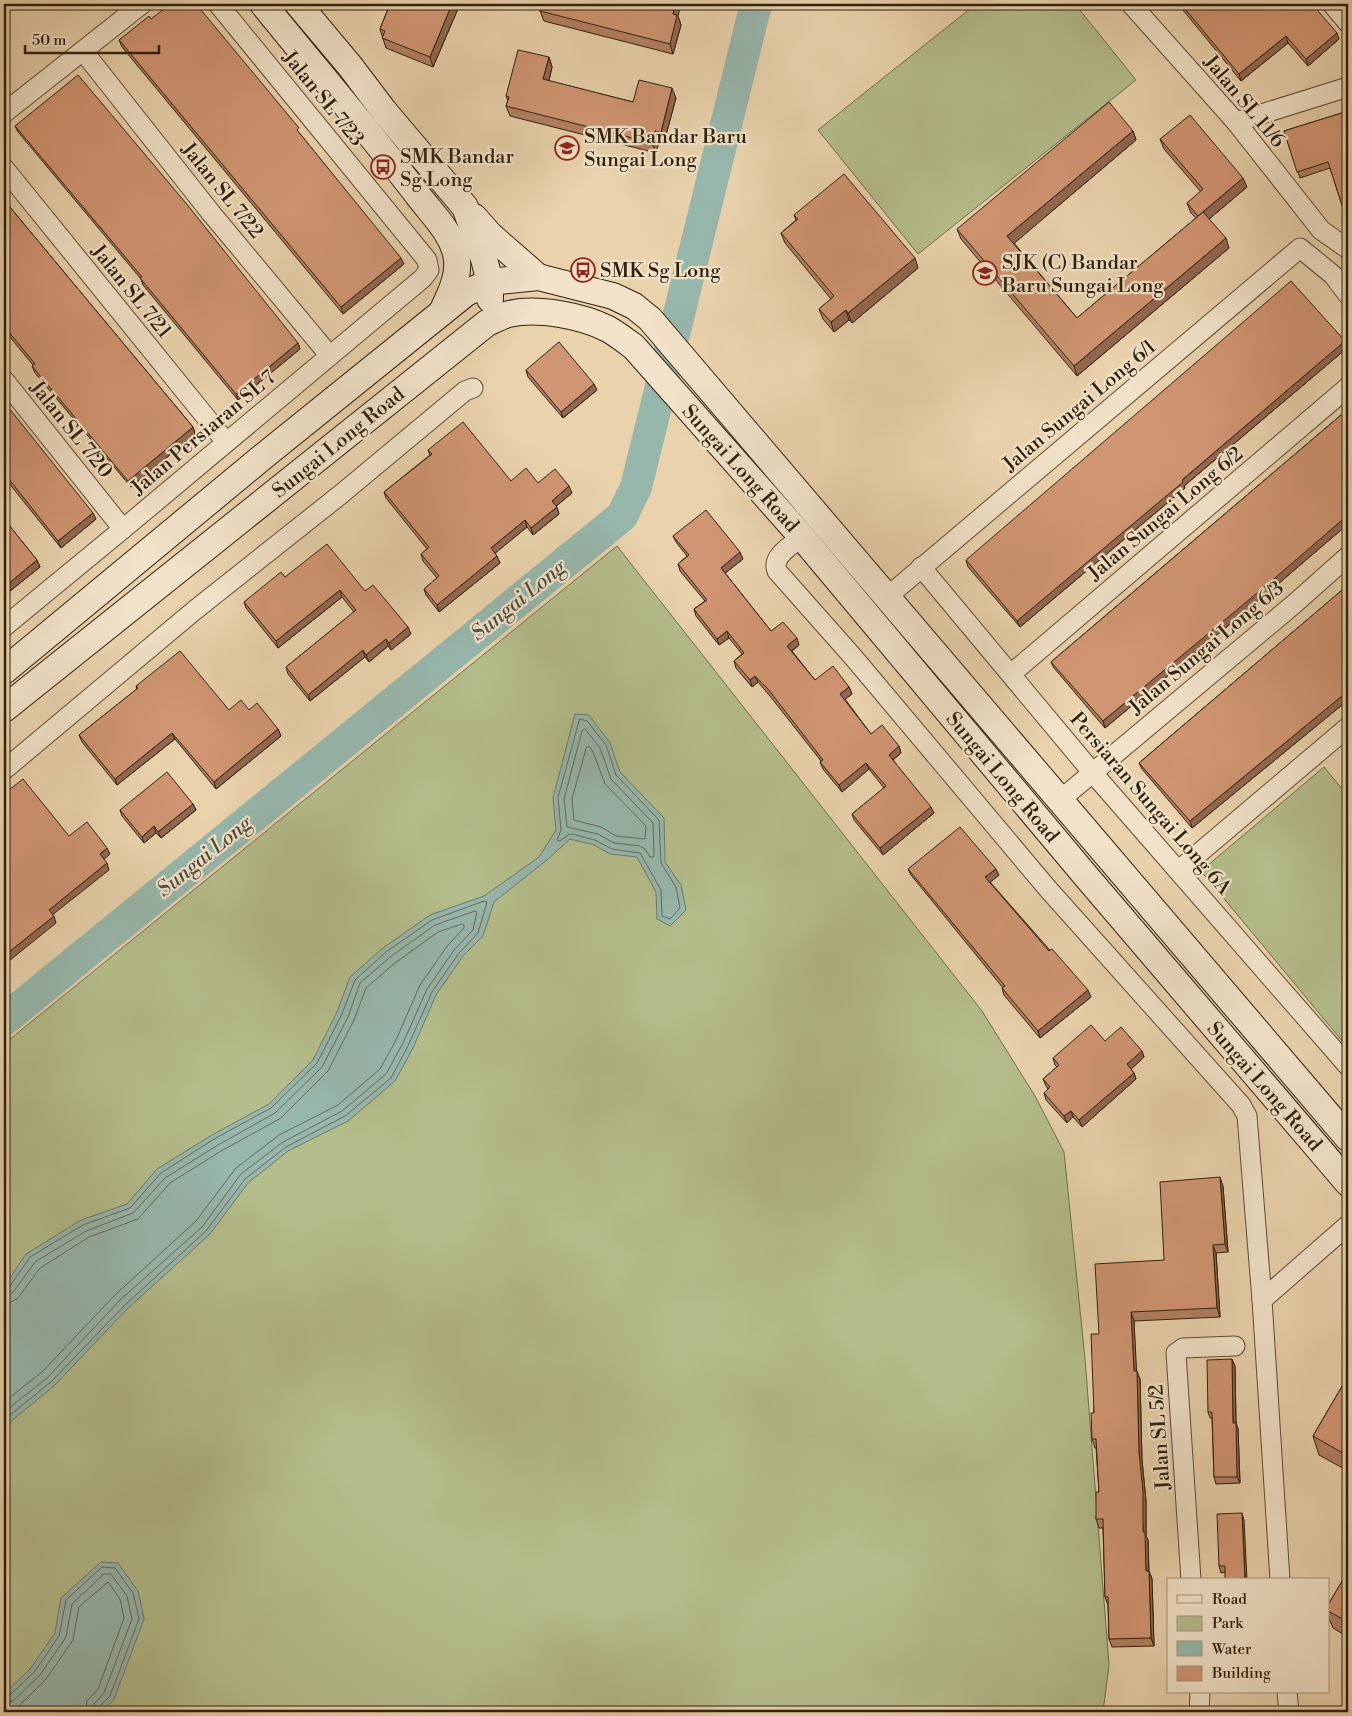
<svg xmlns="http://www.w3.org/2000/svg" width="1352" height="1716" viewBox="0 0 1352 1716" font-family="'Libre Bodoni',serif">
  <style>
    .green { fill: #b4bd8b; stroke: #726f4c }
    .water { fill: #97b7ad; stroke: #6e7b6d }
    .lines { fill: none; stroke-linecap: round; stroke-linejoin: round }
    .shore { stroke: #646c5e; stroke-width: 1 }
    .river { stroke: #97b7ad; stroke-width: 32 }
    .street-casing { stroke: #5e4d36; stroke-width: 21 }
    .secondary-casing { stroke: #30210e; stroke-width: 28 }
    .street { stroke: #f1e2c9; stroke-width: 19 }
    .secondary { stroke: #f1e2c9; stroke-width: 26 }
    .wall { fill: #b38062; stroke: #30210e }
    .shaded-wall { fill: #926850; stroke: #30210e }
    .building { fill: #d09572; stroke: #30210e }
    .labels { text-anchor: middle; stroke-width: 4.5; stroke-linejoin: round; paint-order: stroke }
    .street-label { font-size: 20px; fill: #30210e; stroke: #f1e2c9 }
    .poi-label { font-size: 20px; fill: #30210e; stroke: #f1e2c9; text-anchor: start }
    .water-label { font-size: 21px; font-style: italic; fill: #4f4e3e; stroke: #f1e2c9 }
  </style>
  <rect width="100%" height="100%" fill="#e9d2ac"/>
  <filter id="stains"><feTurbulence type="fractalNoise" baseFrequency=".004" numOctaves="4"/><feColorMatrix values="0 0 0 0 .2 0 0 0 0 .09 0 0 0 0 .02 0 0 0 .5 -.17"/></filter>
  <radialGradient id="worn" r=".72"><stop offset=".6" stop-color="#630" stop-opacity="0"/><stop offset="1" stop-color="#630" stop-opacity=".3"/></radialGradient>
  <!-- green -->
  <g class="green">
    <polygon points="976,4 1075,4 1136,80 918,254 818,130"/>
    <polygon points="617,546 982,1011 1035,1096 1064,1152 1085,1359 1109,1665 1103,1712 4,1712 4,1044"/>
    <polygon points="1324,767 1348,796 1348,1048 1201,871"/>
  </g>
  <!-- water -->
  <g class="water">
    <polygon points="575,714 589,715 610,743 620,772 664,818 665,862 681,885 686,910 670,926 657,919 656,892 637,857 610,854 594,845 570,839 548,859 494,902 483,936 463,956 436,995 413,1048 395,1081 348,1121 288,1151 248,1183 210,1234 128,1308 54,1386 4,1427 4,1287 26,1254 81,1220 127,1204 157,1169 212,1135 269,1104 313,1060 337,1012 350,977 383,948 430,915 484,896 539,857 556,830 553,798"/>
    <polygon points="101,1562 118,1563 138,1591 144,1619 114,1699 102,1712 4,1712 4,1694 31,1668 55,1633 61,1598"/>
  </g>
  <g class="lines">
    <!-- shore -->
    <g class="shore">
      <polygon points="580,719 587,721 606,745 616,775 659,820 661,863 676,887 680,908 670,919 662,916 661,890 640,853 612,849 595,840 572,834 568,835 560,841 557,840 561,830 558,798"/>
      <polygon points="585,729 600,748 611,779 653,823 654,855 653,857 650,857 645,849 640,846 614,843 598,834 567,827 564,799 582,731"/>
      <polygon points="587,747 590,747 593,752 605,784 646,826 645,839 616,836 601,827 574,820 572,799"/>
      <polyline points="4,1289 10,1286 30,1257 83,1225 130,1208 161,1173 214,1139 271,1108 317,1063 342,1014 355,980 386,952 432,920 484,901 487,902 478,933 459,953 432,992 408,1046 391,1078 345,1116 286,1147 245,1179 206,1231 125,1305 51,1382 4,1420"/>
      <polyline points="4,1295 9,1295 14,1291 35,1262 86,1231 133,1213 165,1178 218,1145 275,1113 322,1067 348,1017 360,983 390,957 435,925 475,911 477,912 473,930 454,950 427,989 403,1043 386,1074 342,1111 283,1142 241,1174 202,1227 120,1300 47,1378 4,1412"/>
      <polyline points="4,1303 11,1302 18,1298 40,1268 89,1237 138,1219 170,1183 221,1151 281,1118 328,1071 354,1020 366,988 395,963 438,932 462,924 464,925 464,928 448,945 420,985 396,1040 380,1069 338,1105 279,1135 236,1168 196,1221 115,1295 42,1372 4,1402"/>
      <polyline points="4,1697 9,1696 35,1671 59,1636 66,1600 102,1567 115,1568 133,1593 139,1619 110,1696 99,1707 98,1712"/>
      <polyline points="4,1704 13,1701 40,1675 66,1637 72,1604 104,1574 111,1574 127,1596 132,1619 104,1693 94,1704 92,1712"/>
      <polyline points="4,1711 17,1708 46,1679 73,1640 79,1607 108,1582 120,1599 124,1618 98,1689 87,1701 85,1712"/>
    </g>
    <!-- river -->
    <polyline class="river" points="4,1020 622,516 636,487 756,4"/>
    <!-- street casing -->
    <g class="street-casing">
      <g id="street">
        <polyline points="1131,4 1236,122 1321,230 1348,249"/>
        <polyline points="1332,4 1348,23"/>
        <polyline points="83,51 211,213 330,356"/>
        <polyline points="4,113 142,4"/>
        <polyline points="1236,122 1348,87"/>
        <polyline points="4,168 226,442"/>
        <polyline points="4,380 123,529"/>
        <path d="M 802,537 C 792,545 771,556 777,571 L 854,658 L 1048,889 L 1241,1105 L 1247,1116 L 1262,1300 L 1280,1580"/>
        <polyline points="921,567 1092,772 1348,1066"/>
        <polyline points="887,597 1300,248 1333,275 1348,295"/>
        <polyline points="4,627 123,529 423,278 429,270 427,260 218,4"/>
        <polyline points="1011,674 1348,387"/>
        <polyline points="4,770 195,610 340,495 465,391 473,388"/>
        <polyline points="1060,800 1293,605 1348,556"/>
        <polyline points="1179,870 1348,727"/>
        <polyline points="1262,1300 1348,1225"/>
        <polyline points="1191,1580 1176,1353 1183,1348 1235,1346"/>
        <polyline points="1287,1692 1289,1712"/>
        <polyline points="1199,1712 1200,1692"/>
      </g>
    </g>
    <!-- secondary casing -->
    <g class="secondary-casing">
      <g id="secondary">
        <path d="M 263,4 C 314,67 367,129 417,194 C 430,212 451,231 456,254 C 461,275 450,294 442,312"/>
        <polyline points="298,4 350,66 384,111 465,207 484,259 490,282 490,299"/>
        <polyline points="474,217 490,235 538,277"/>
        <polyline points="4,671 265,455 466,293 490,282 538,277 613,296 634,306 650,319 1348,1138"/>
        <path d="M 4,709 L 487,323 C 494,320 501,316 509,314 C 537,307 583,316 608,329 C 617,334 626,341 634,347 L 802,537 L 1085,875 L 1348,1183"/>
      </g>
    </g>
    <!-- street -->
    <use href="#street" class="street"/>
    <!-- secondary -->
    <use href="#secondary" class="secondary"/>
  </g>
  <!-- wall -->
  <g class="wall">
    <polygon points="390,4 460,4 433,67 386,48 380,29"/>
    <polygon points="484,4 500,4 499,7"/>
    <polygon points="531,4 633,4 678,16 681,25 673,54 544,21 540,11 541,6"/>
    <polygon points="1178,4 1312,4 1339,39 1308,66 1288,43 1241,81"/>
    <polygon points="151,19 301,135 404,264 343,314 122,47 119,40"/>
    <polygon points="549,57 552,67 549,81 633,102 676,98 664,142 659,141 656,153 510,116 506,106 508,101 506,96"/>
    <polygon points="1348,111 1348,224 1330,168 1300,178 1284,131"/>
    <polygon points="15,126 298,343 300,349 238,400 143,285 141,279 18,132"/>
    <polygon points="1133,131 1136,140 1014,243 1077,318 1196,218 1191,213 1187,203 1201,192 1164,149 1160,139 1247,187 1209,219 1229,248 1077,376 961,239 957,229"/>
    <polygon points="4,200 193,427 195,434 131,487 35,373 32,366 33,365 4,330"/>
    <polygon points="794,215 918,268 852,323 849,320 834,332 823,319 819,309 831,299 785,243 781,233 796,220"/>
    <polygon points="1347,348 1184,486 1185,488 1020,627 968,567 966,560"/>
    <polygon points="526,370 597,390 563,418 528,377"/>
    <polygon points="4,402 96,519 61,548 4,477"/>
    <polygon points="1348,409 1348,524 1271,590 1105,728 1054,668 1051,662"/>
    <polygon points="428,450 511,481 538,483 572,493 556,506 559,514 533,535 527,527 495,553 500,563 439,612 426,595 424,589 437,578 423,561 421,554 427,549 386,498 384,492 430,455"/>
    <polygon points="4,519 37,560 40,567 10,591 4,582"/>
    <polygon points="673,536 743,559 725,573 771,631 799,645 792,651 815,680 849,687 852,694 845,699 871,734 899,746 901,753 893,760 934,813 883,855 854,820 852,814 884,788 869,769 842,792 823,769 820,762 821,761 770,696 758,682 752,687 736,668 734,661 742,654 729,638 719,645 696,616 694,609 705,601 680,571 678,564 687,556 676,542"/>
    <polygon points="285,577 365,591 411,634 391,650 388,646 369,662 365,657 310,701 288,674 286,667 354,612 342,597 278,648 246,608 244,602"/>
    <polygon points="1348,585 1348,700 1192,828 1142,769 1139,763"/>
    <polygon points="136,686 229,710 249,710 278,729 281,736 216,789 175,739 117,785 82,742 79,735 137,689"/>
    <polygon points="193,804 196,810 161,838 156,833 144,843 122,816 120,810"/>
    <polygon points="908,869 999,875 990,882 1091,997 1040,1038 1004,995 1002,988 1003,988 911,875"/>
    <polygon points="1105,1041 1142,1051 1144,1057 1131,1069 1134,1073 1136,1079 1082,1127 1073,1117 1067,1123 1046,1100 1044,1093 1048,1089 1046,1086 1043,1079 1057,1067 1055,1065 1053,1058"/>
    <polygon points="1223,1186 1228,1252 1216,1253 1220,1317 1134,1321 1136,1371 1140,1379 1142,1460 1146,1501 1146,1536 1148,1540 1149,1571 1152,1579 1154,1646 1112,1647 1109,1639 1108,1605 1105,1597 1103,1528 1099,1528 1096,1519 1099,1492 1096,1448 1095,1448 1092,1439 1099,1334 1164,1260"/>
    <polygon points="1235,1366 1236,1423 1238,1429 1240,1483 1216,1484 1214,1477 1212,1418 1210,1418 1208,1412"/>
    <polygon points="1348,1376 1348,1471 1319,1455 1313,1436"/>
    <polygon points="1244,1520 1225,1572 1221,1573 1219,1566"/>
    <polygon points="1348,1571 1348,1637 1333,1628 1328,1616 1328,1605"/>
  </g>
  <!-- shaded-wall -->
  <g class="shaded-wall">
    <polygon points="452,4 460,4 433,67 430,57"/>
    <polygon points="675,4 681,4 678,16 681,25 673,54 670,44 673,14"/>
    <polygon points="1337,33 1339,39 1308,66 1306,59"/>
    <polygon points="1286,36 1288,43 1241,81 1239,74"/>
    <polygon points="549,57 552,67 547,89 543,79"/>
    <polygon points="672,88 676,98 664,142 661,132"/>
    <polygon points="655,131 659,141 656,153 652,143"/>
    <polygon points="1133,131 1136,140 1011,246 1007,236"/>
    <polygon points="1243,178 1247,187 1202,225 1198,216"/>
    <polygon points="1226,238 1229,248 1077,376 1074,366"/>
    <polygon points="401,258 404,264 343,314 341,307"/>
    <polygon points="915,258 918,268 852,323 848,313"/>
    <polygon points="846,310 849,320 834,332 831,322"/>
    <polygon points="1345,341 1347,348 1184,486 1185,488 1020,627 1017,621"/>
    <polygon points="298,343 300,349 238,400 236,394"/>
    <polygon points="594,384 597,390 563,418 561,412"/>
    <polygon points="193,427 195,434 131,487 128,481"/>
    <polygon points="569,486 572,493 554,508 552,501"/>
    <polygon points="557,507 559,514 533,535 531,528"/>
    <polygon points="93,513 96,519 61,548 58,541"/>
    <polygon points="1348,515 1348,524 1271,590 1105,728 1103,721"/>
    <polygon points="525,520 527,527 493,555 491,548"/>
    <polygon points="740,552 743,559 724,574 721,568"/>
    <polygon points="497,556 500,563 439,612 437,605"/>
    <polygon points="37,560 40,567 10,591 8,584"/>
    <polygon points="340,590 342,597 278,648 276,641"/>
    <polygon points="408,627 411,634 391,650 389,643"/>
    <polygon points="727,631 729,638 719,645 717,639"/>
    <polygon points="797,638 799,645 790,652 787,646"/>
    <polygon points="386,639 388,646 369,662 366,655"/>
    <polygon points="363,650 365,657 310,701 308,695"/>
    <polygon points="755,676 758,682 752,687 750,680"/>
    <polygon points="849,687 852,694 843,701 840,694"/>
    <polygon points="1348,691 1348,700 1192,828 1190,821"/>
    <polygon points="278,729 281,736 216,789 214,782"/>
    <polygon points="172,733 175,739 117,785 115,779"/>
    <polygon points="899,746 901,753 891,761 889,755"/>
    <polygon points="866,763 869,769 842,792 839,785"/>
    <polygon points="193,804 196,810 161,838 158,832"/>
    <polygon points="931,807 934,813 883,855 880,848"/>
    <polygon points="154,826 156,833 144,843 142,837"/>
    <polygon points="107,848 110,854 102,861 100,854"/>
    <polygon points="107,863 109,870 51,916 49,910"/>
    <polygon points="996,869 999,875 988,884 985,877"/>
    <polygon points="54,916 56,923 4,965 4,956"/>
    <polygon points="1088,990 1091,997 1040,1038 1038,1031"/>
    <polygon points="1142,1051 1144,1057 1129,1071 1127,1064"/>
    <polygon points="1134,1073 1136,1079 1082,1127 1079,1120"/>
    <polygon points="1071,1111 1073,1117 1067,1123 1064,1116"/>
    <polygon points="1220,1177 1223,1186 1228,1252 1225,1244"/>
    <polygon points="1213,1245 1216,1253 1220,1317 1217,1308"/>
    <polygon points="1131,1312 1134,1321 1137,1379 1134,1371"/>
    <polygon points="1232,1359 1235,1366 1236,1423 1238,1429 1240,1483 1237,1477 1233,1423"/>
    <polygon points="1137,1371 1140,1379 1142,1460 1146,1501 1146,1536 1148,1540 1149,1579 1146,1571 1143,1532 1139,1452"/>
    <polygon points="1242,1513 1244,1520 1247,1580 1245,1580"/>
    <polygon points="1149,1571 1152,1579 1154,1646 1151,1638"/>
  </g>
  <!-- building -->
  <g class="building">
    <polygon points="170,4 196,4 299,128 297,130 401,258 341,307 119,40 149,16 151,19"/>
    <polygon points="390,4 452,4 430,57 382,38 385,31 380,29"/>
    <polygon points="542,4 633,4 643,6 643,4 675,4 673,14 677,15 670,44 540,11"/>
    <polygon points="1181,4 1312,4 1337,33 1306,59 1286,36 1239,74"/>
    <polygon points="518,50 549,57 543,79 633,102 639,80 672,88 661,132 655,131 652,143 506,106 509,97 506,96"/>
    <polygon points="78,75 185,202 298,343 236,394 140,278 142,277 15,126"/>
    <polygon points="1109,102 1133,131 1007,236 1077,318 1203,212 1226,238 1074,366 957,229"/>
    <polygon points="1348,111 1348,217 1346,217 1328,162 1297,172 1284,131"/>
    <polygon points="1190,115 1243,178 1198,216 1187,203 1203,189 1160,139"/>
    <polygon points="844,174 915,258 848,313 846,310 831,322 819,309 834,296 781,233 798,219 794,215"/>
    <polygon points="4,200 193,427 128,481 32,366 35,364 4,326"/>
    <polygon points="1291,281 1345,341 1182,480 1183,482 1017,621 966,560"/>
    <polygon points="559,342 594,384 561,412 526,370"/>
    <polygon points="4,402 93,513 58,541 4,473"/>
    <polygon points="1348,409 1348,515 1268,584 1103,721 1051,662"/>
    <polygon points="463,422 511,481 526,468 538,483 555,469 569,486 552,501 557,507 531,528 525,520 491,548 497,556 437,605 424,589 439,576 421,554 429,547 384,492 432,454 428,450"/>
    <polygon points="706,510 740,552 721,568 771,631 783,622 797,638 787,646 815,680 833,666 849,687 840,694 871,734 882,725 899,746 889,755 931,807 880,848 852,814 886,786 866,763 839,785 820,762 823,760 768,689 755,676 750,680 734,661 744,653 727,631 717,639 694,609 707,600 678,564 689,555 673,536"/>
    <polygon points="4,519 37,560 8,584 4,579"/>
    <polygon points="327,544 365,591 373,585 408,627 389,643 386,639 366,655 363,650 308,695 286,667 356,610 340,590 276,641 244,602 281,572 285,577"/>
    <polygon points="1348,585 1348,691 1190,821 1139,763"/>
    <polygon points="180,651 229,710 241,700 249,710 257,703 278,729 214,782 172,733 115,779 79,735 138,688 136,686"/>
    <polygon points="167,772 193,804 158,832 154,826 142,837 120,810"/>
    <polygon points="23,779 69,836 87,822 107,848 100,854 107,863 49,910 54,916 4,956 4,794"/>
    <polygon points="960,827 996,869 985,877 1049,951 1052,949 1088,990 1038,1031 1002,988 1005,986 908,869"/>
    <polygon points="1091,1025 1105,1041 1121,1027 1142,1051 1127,1064 1134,1073 1079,1120 1071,1111 1064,1116 1044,1093 1050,1087 1043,1079 1059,1065 1053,1058"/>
    <polygon points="1220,1177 1225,1244 1213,1245 1217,1308 1131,1312 1134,1371 1137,1371 1139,1452 1143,1492 1143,1532 1145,1532 1146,1571 1149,1571 1151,1638 1109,1639 1108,1597 1105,1597 1103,1519 1096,1519 1096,1492 1099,1492 1096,1439 1092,1439 1091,1413 1094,1413 1091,1334 1099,1334 1095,1264 1164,1260 1160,1182"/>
    <polygon points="1232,1359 1233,1423 1236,1423 1237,1477 1214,1477 1212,1412 1208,1412 1207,1360"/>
    <polygon points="1348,1376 1348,1456 1313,1436"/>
    <polygon points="1242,1513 1245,1580 1225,1580 1225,1566 1219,1566 1217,1514"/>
    <polygon points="1348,1571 1348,1622 1328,1611 1328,1605"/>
  </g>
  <!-- icons -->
  <defs>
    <g id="school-ring" transform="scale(1.25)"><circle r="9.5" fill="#f1e2c9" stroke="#8f2418" stroke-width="1.5"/><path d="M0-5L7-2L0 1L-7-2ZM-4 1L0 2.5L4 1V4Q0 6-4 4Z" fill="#8f2418"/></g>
    <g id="bus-ring" transform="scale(1.25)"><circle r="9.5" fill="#f1e2c9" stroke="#8f2418" stroke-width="1.5"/><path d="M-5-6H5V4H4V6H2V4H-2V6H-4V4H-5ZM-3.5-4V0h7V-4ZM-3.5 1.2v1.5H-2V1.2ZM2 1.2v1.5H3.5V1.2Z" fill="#8f2418"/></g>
  </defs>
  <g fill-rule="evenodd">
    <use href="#school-ring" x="567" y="148"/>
    <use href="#bus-ring" x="383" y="167"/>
    <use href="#bus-ring" x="583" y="270"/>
    <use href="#school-ring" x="985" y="273"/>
  </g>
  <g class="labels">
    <!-- street labels -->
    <g class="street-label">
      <text transform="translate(324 98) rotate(51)" y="7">Jalan SL 7/23</text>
      <text transform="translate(1245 101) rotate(50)" y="7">Jalan SL 11/6</text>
      <text transform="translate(223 190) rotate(51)" y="7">Jalan SL 7/22</text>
      <text transform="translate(132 291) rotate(51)" y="7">Jalan SL 7/21</text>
      <text transform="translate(1079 405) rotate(-40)" y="7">Jalan Sungai Long 6/1</text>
      <text transform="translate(72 429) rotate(51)" y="7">Jalan SL 7/20</text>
      <text transform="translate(203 432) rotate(-40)" y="7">Jalan Persiaran SL 7</text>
      <text transform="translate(338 442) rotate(-39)" y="7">Sungai Long Road</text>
      <text transform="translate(741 468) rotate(48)" y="7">Sungai Long Road</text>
      <text transform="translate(1165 513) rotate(-40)" y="7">Jalan Sungai Long 6/2</text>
      <text transform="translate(1206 647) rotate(-40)" y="7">Jalan Sungai Long 6/3</text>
      <text transform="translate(1003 777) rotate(50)" y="7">Sungai Long Road</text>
      <text transform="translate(1151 803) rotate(49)" y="7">Persiaran Sungai Long 6A</text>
      <text transform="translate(1265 1086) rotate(49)" y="7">Sungai Long Road</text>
      <text transform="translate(1159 1437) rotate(-94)" y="7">Jalan SL 5/2</text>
    </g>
    <!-- poi labels -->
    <g class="poi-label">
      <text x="584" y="143">SMK Bandar Baru<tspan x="584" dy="23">Sungai Long</tspan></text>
      <text x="400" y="163">SMK Bandar<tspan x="400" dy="23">Sg Long</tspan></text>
      <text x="1002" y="269">SJK (C) Bandar<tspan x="1002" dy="23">Baru Sungai Long</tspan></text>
      <text x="600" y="277">SMK Sg Long</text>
    </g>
    <!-- water labels -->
    <g class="water-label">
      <text transform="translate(518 600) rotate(-39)" y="7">Sungai Long</text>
      <text transform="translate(204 856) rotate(-39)" y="7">Sungai Long</text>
    </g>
  </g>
  <!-- margin -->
  <rect width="1352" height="1716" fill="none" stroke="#e9d2ac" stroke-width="20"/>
  <rect x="5" y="5" width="1342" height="1706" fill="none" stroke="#30210e" stroke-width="2.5"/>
  <rect x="10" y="10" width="1332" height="1696" fill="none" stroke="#30210e"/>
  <!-- legend -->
  <rect x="1167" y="1578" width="162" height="115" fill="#f1e2c9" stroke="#a4957e"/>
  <rect x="1177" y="1595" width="25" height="8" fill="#f1e2c9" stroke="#a4957e"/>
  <text x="1212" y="1604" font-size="15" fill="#30210e">Road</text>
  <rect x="1177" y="1616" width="25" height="15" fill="#b4bd8b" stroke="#a4957e"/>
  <text x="1212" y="1628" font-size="15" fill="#30210e">Park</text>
  <rect x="1177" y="1641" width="25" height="15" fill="#97b7ad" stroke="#a4957e"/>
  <text x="1212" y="1654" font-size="15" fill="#30210e">Water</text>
  <rect x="1177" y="1666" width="25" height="15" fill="#d09572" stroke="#a4957e"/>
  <text x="1212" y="1678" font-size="15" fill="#30210e">Building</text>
  <!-- scale -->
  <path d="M25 45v8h134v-8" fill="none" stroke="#30210e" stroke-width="2.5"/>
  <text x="32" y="45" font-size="15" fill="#30210e" stroke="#f1e2c9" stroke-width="4" paint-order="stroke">50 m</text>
  <rect width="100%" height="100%" filter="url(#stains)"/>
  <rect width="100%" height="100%" fill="url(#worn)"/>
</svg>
